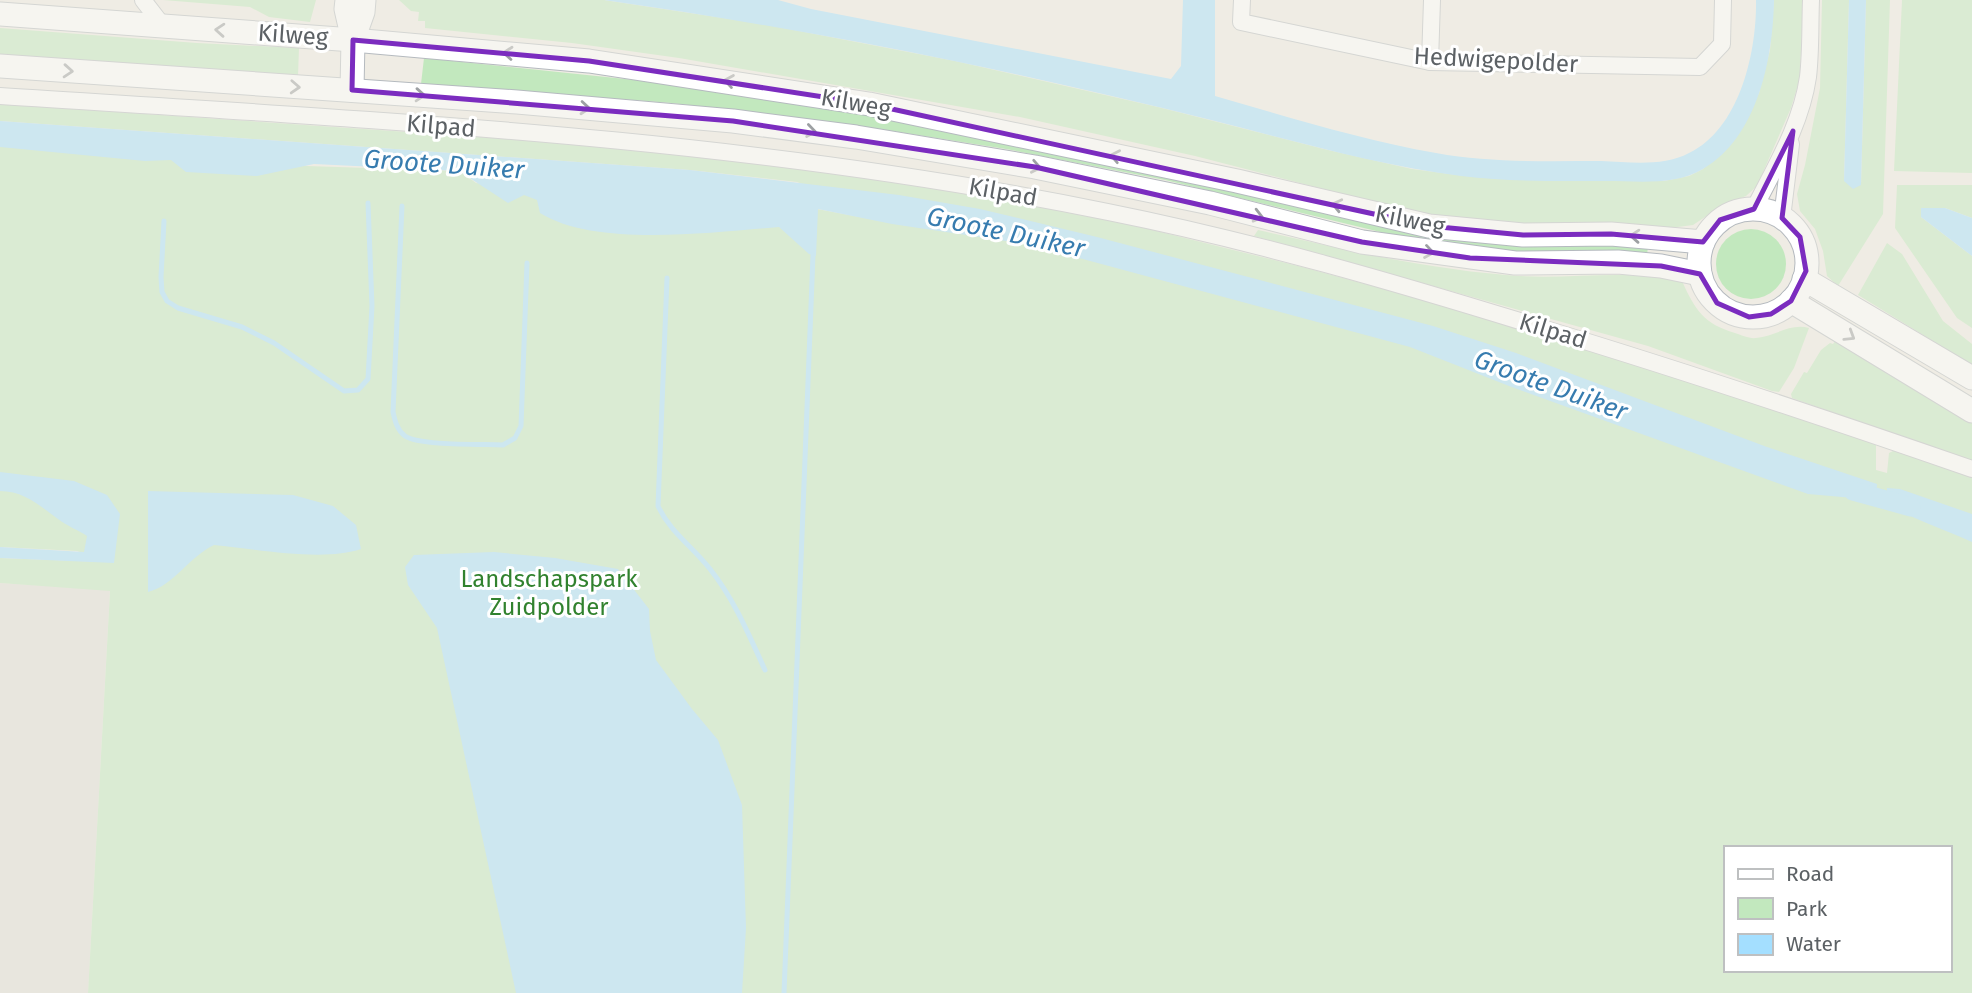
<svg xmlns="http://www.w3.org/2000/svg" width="1972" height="993" viewBox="0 0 1972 993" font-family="'Fira Sans',sans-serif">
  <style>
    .industrial { fill: #e0ded8 }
    .green { fill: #c2e8be; fill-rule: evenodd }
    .water { fill: #a4dfff }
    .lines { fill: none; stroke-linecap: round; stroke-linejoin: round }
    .stream { stroke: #a4dfff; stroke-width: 5 }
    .canal { stroke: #a4dfff; stroke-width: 19 }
    .street-casing { stroke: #b6babf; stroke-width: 18 }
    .secondary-casing { stroke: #b5babf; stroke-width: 25 }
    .street { stroke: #fff; stroke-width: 16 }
    .secondary { stroke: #fff; stroke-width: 23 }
    .oneway { stroke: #9da0a3 }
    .marked { fill: none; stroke: #7b2cbf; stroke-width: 5; stroke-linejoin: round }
    .labels { text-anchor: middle; stroke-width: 6; stroke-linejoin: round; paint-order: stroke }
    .street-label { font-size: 24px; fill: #5c6165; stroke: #fff }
    .park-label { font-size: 24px; fill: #31822e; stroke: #fff }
    .water-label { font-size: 26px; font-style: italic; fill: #377caf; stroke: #fff }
  </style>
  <rect width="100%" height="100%" fill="#efece4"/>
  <!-- industrial -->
  <polygon class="industrial" points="0,583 110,590 88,993 0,993"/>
  <!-- green -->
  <g class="green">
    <polygon points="163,0 316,0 310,22 269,17 250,7"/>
    <polygon points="399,0 604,0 763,24 955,61 1158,107 1328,150 1412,169 1465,176 1561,181 1664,181 1689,176 1703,169 1730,145 1740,131 1759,93 1770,50 1774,0 1803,0 1800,78 1791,108 1757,186 1746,196 1723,205 1693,225 1670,228 1481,223 1412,212 1195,156 1020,117 679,58 572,43 425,28 425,21 418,21 419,12 411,11"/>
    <polygon points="1822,0 1849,0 1844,181 1861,185 1866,0 1890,0 1883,214 1838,286 1827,276 1823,251 1815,229 1800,211 1797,194 1805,165 1820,88"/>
    <polygon points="1902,0 1972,0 1972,173 1894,171"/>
    <polygon points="0,28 197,43 299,48 298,76 0,55"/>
    <polygon points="424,58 740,91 814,102 1227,186 1648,246 1647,255 1505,251 1401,237 1165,180 1006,149 886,130 672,103 421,84"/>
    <path d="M 0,104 L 655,149 L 940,188 L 1092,215 L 1306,268 L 1435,303 L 1743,396 L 1876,443 L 1876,470 L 1887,473 L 1889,453 L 1895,450 L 1972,477 L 1972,993 L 88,993 L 110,591 L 0,583 L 0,558 L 105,562 L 77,551 L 0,547 L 0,135 L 307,166 L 460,171 L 476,183 L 817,217 L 817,209 L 908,226 L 797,182 L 690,170 L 0,121 ZM 1725,848 L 1949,848 L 1949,970 L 1725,970 Z"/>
    <polygon points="1897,185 1972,185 1972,218 1945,208 1921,208 1921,217 1972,256 1972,328 1957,318 1895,228"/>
    <circle cx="1751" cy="264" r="35"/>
    <path d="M 1258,230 C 1341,249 1422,268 1506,275 C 1565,281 1624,268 1682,281 C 1695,310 1704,324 1735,333 C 1741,335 1750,339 1756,338 C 1776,336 1790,323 1809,328 L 1794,368 L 1779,392 L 1772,391 L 1648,346 L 1254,236 Z"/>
    <polygon points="1887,243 1902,254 1943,321 1972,344 1972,365 1858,295"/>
    <polygon points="1836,340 1972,420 1972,462 1792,398 1791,394 1804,372 1807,373 1821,350 1830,343 1833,344"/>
  </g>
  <!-- water -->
  <g class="water">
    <path d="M 604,0 L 778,0 L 811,9 L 1171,79 L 1181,66 L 1183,0 L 1215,0 L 1215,96 C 1288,117 1362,140 1436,153 C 1490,163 1546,161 1601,161 C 1629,162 1663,167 1689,153 C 1740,129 1757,51 1756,0 L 1774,0 C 1773,58 1758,137 1703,169 C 1675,186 1637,181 1606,181 C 1558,181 1509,182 1461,176 C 1377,165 1294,141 1211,120 C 1126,99 1040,79 954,61 C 838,37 722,17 604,0 Z"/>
    <polygon points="1849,0 1866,0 1861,185 1853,189 1844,181"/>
    <path d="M 0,121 L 690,170 L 899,195 L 980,209 L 1097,237 L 1433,326 L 1516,353 L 1767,447 L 1877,484 L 1876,500 L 1808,494 L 1509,386 L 1410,347 L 1027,244 L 892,224 L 818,209 L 816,256 L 809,254 L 779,227 C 713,232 596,248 540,213 L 537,200 L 524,195 L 508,203 L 459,171 L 314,164 L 257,176 L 186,172 L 171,160 L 145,161 L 0,147 Z"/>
    <polygon points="1921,208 1945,208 1972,218 1972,256 1921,217"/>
    <path d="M 0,472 L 74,481 L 107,495 L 120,514 L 114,563 L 0,558 L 0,547 L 84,552 L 87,536 C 78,530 67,526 58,519 C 40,506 24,491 0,491 Z"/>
    <path d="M 1887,488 L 1900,489 L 1972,514 L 1972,542 C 1944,529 1913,520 1887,503 Z"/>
    <path d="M 148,491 L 293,495 L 333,506 L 356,525 L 361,549 C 324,562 255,549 214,545 C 190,556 173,586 148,592 Z"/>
    <polygon points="494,552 555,558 618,569 649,609 650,631 656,660 692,709 718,740 742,805 746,928 742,993 516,993 437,628 408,585 405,567 414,555"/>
  </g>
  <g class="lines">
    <!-- stream -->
    <g class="stream">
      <path d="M 402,206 L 393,412 C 395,421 397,430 405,436 C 420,446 482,444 503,445 L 515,438 L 521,426 L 527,263"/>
      <polyline points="164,221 161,277 162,292 167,301 178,308 242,327 274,343 344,391 358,390 368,379 372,306 368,203"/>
      <path d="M 667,278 L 658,506 C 670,532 693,547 710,569 C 734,599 749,635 765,670"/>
      <polyline points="784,993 813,255"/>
    </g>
    <!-- canal -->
    <polyline class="canal" points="1853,491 1911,507"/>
    <!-- street casing -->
    <g class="street-casing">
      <g id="street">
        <polyline points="143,0 163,26"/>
        <polyline points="1242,0 1241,22 1430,62 1700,67 1722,44 1723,0"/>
        <polyline points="1430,62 1432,0"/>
        <path d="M 0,96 C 370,120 743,137 1108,212 C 1253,241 1397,283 1539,327 C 1684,371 1828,419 1972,469"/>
        <path d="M 1754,209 C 1775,167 1801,125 1808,77 C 1811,52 1810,25 1811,0"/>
        <polyline points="1782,218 1791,144"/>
      </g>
    </g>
    <!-- secondary casing -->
    <g class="secondary-casing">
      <g id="secondary">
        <polyline points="347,0 346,9 353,40 352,90"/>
        <polyline points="0,14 353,40 589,61 869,104 1237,181 1429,226 1523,235 1611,234 1703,242"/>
        <polyline points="353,40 363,12 364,0"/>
        <polyline points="0,66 517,102 733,121 856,137 1035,167 1210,203 1362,242 1515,263 1618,262 1661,266 1700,274"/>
        <circle cx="1753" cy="263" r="54"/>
        <polyline points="1804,279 1972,378"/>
        <polyline points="1791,301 1972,411"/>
      </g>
    </g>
    <!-- street -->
    <use href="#street" class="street"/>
    <!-- secondary -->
    <use href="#secondary" class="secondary"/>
  </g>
  <!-- one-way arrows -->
  <defs><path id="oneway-chevron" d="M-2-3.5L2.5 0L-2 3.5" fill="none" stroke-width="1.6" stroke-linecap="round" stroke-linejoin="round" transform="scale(1.75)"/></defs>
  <g class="oneway">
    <use href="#oneway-chevron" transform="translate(220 30) rotate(-176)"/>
    <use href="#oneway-chevron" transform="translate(508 53) rotate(-175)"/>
    <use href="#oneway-chevron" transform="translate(68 71) rotate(4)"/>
    <use href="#oneway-chevron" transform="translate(729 81) rotate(-171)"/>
    <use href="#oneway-chevron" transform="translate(295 87) rotate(3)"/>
    <use href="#oneway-chevron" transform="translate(420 95) rotate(4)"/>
    <use href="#oneway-chevron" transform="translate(585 108) rotate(5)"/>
    <use href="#oneway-chevron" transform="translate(811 131) rotate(8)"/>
    <use href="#oneway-chevron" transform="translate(1115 156) rotate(-169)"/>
    <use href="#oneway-chevron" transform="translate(1036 167) rotate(11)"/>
    <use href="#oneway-chevron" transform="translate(1337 205) rotate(-167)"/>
    <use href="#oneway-chevron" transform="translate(1258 216) rotate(14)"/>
    <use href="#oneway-chevron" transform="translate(1635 236) rotate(-176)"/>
    <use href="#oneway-chevron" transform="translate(1429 252) rotate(9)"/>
    <use href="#oneway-chevron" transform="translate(1850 336) rotate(32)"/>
  </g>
  <!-- marked area -->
  <path d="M0 0H1972V993H0ZM 353,40 L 589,61 L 869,104 L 1429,226 L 1523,235 L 1611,234 L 1703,242 L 1720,220 L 1754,209 L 1793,131 L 1782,218 L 1800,237 L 1806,271 L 1791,301 L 1771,314 L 1749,317 L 1717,303 L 1700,274 L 1661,266 L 1470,258 L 1362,242 L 1035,167 L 733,121 L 352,90 Z" fill="#efece4" fill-opacity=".55" fill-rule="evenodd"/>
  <path class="marked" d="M 353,40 L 589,61 L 869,104 L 1429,226 L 1523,235 L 1611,234 L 1703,242 L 1720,220 L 1754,209 L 1793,131 L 1782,218 L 1800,237 L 1806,271 L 1791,301 L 1771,314 L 1749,317 L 1717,303 L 1700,274 L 1661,266 L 1470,258 L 1362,242 L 1035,167 L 733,121 L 352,90 Z"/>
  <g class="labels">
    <!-- street labels -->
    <g class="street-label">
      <text transform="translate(293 35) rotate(4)" y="8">Kilweg</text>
      <text transform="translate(1496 60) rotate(3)" y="8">Hedwigepolder</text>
      <text transform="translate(856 103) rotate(10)" y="8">Kilweg</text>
      <text transform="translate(441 126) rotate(5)" y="8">Kilpad</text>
      <text transform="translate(1003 192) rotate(10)" y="8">Kilpad</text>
      <text transform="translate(1410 220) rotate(11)" y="8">Kilweg</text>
      <text transform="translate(1553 331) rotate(17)" y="8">Kilpad</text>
    </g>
    <!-- park labels -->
    <g class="park-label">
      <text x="549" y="587">Landschapspark<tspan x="549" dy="28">Zuidpolder</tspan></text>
    </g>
    <!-- water labels -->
    <g class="water-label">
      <text transform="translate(444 164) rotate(4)" y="9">Groote Duiker</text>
      <text transform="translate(1006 232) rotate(12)" y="9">Groote Duiker</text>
      <text transform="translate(1551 385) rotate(20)" y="9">Groote Duiker</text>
    </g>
  </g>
  <!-- legend -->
  <rect x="1724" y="846" width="228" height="126" fill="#ffffff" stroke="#bec0c1" stroke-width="2"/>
  <rect x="1738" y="869" width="35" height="10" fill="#ffffff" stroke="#bec0c1" stroke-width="2"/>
  <text x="1786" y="881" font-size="21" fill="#5c6165">Road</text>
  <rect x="1738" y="898" width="35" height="21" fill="#c2e8be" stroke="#bec0c1" stroke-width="2"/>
  <text x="1786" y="916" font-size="21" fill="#5c6165">Park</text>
  <rect x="1738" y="934" width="35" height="21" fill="#a4dfff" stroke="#bec0c1" stroke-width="2"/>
  <text x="1786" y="951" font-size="21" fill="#5c6165">Water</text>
</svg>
